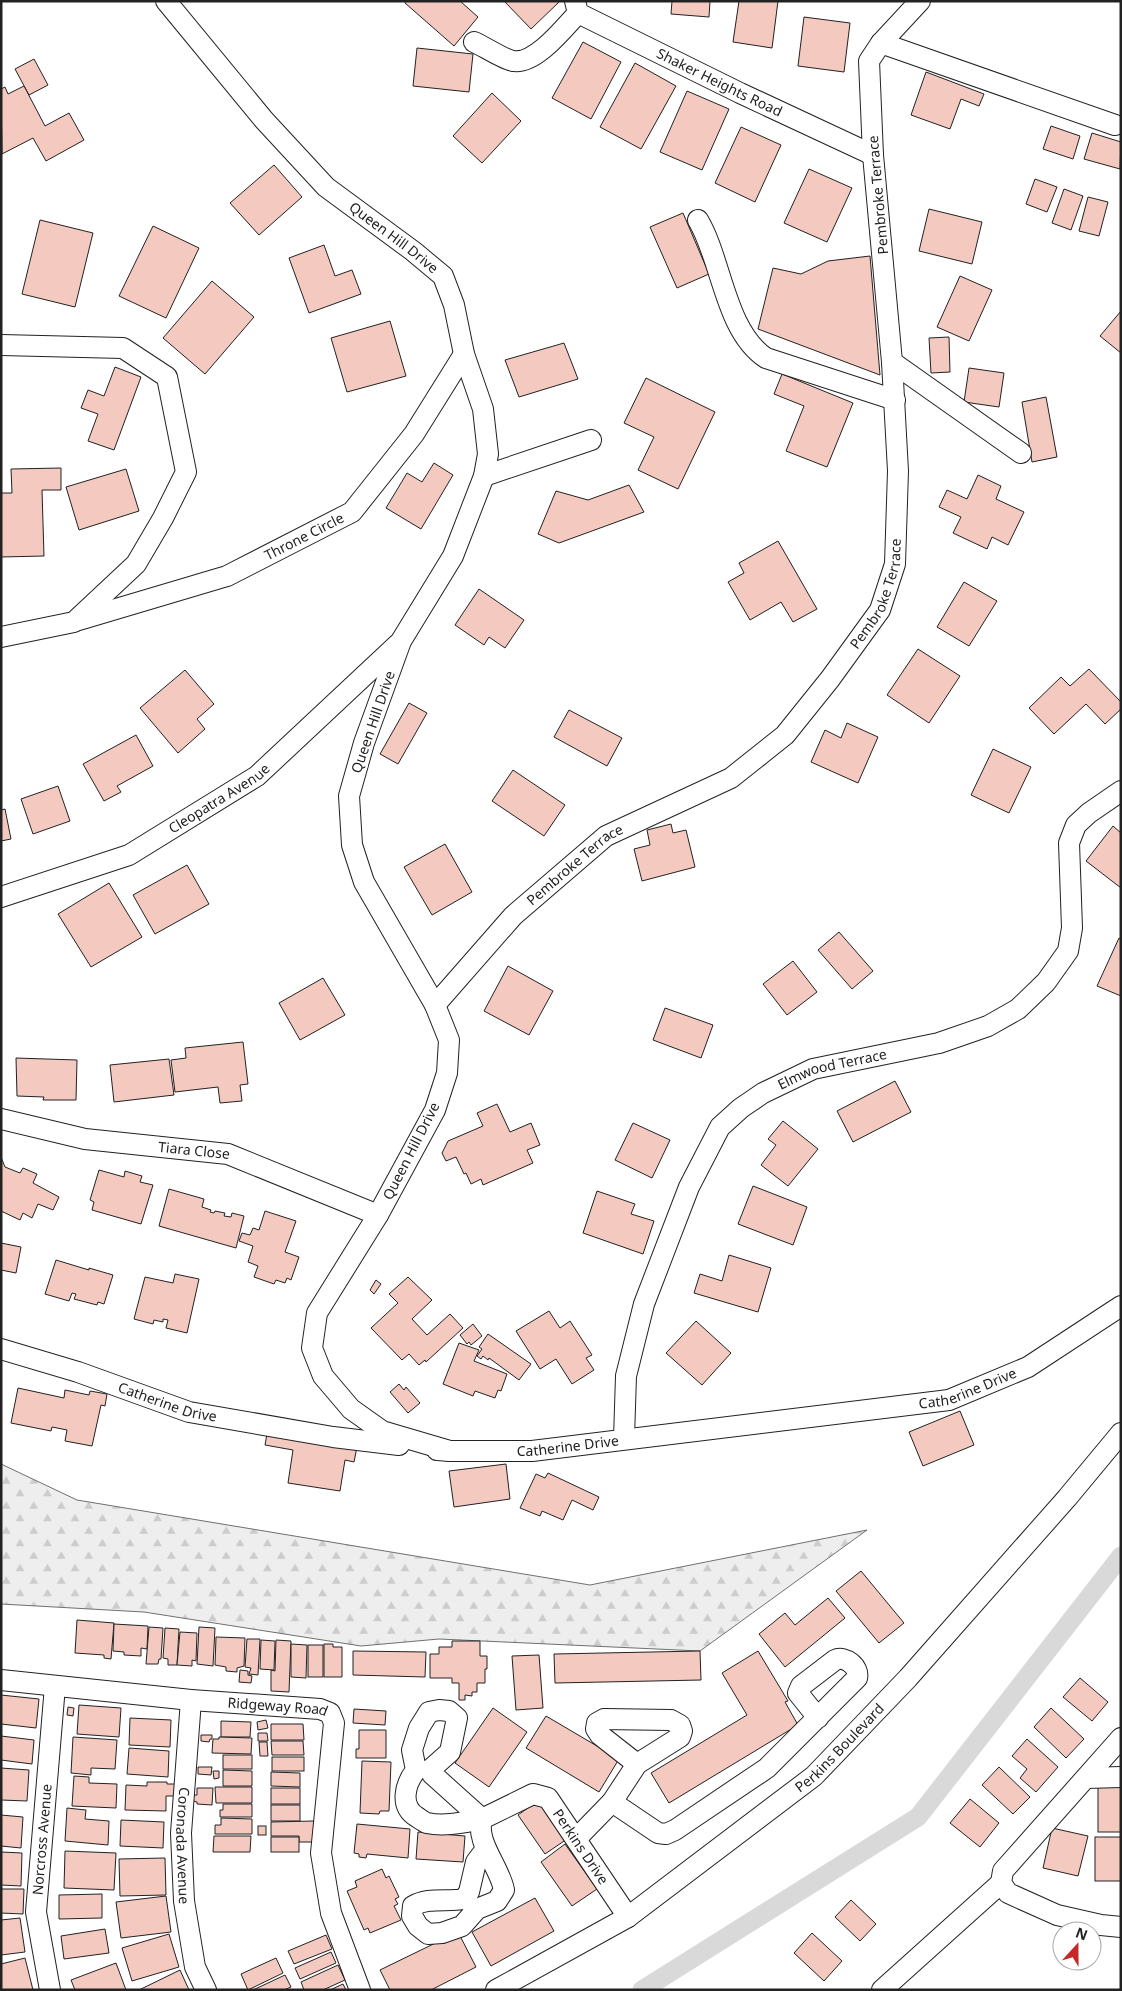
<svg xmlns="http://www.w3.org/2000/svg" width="1122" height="1991" viewBox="0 0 1122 1991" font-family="'Noto Sans',sans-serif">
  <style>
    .forest { fill: url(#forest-firs); stroke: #6f6f6f }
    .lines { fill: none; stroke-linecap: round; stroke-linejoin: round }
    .canal { stroke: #d9d9d9; stroke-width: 19 }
    .building { fill: #f3c9c0; stroke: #222 }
    .minor-casing { stroke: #222; stroke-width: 22 }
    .minor { stroke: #fff; stroke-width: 20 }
    .labels { text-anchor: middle; stroke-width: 4; stroke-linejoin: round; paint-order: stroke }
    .street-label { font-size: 14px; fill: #222; stroke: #fff }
  </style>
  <defs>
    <pattern id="forest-firs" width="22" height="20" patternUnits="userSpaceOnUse" patternTransform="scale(1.25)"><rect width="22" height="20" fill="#eee"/><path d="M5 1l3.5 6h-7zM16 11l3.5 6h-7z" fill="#ccc"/></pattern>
  </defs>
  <rect width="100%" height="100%" fill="#fff"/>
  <!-- forest -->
  <polygon class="forest" points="1,1464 77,1500 590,1585 867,1530 700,1651 439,1639 361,1646 144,1612 1,1604"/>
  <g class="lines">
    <!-- canal -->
    <polyline class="canal" points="642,1990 918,1817 1121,1556"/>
  </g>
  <!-- building -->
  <g class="building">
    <polygon points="406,1 460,1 478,17 454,46 405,3"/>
    <polygon points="504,1 558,1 559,2 531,29"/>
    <polygon points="672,1 710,1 709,17 671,14"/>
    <polygon points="739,1 778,1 772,48 733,42"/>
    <polygon points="804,17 850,23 844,72 798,66"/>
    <polygon points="583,42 621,62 591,119 552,98"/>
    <polygon points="417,48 473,54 469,92 413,86"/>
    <polygon points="34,59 48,85 29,95 15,69"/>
    <polygon points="635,63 676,86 641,149 600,127"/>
    <polygon points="926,72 984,94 979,106 961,99 950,129 911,115"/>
    <polygon points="24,86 45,126 69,113 84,140 46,161 33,138 2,154 1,89 5,87 8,94"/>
    <polygon points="687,91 729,109 702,170 660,152"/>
    <polygon points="492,93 521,121 482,163 453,136"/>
    <polygon points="1051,126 1080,136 1073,159 1043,149"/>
    <polygon points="741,127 781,145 755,202 715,183"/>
    <polygon points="1092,133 1121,142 1120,169 1084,159"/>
    <polygon points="274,165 302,197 259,235 230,203"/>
    <polygon points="809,169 852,188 827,242 784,223"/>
    <polygon points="1035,179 1057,187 1047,212 1026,204"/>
    <polygon points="1064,189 1083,196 1071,230 1052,223"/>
    <polygon points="1088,197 1108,202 1099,236 1079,231"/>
    <polygon points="929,209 982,222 972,264 919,251"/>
    <polygon points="683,213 709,274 677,288 650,227"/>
    <polygon points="40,220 93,233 75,307 22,294"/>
    <polygon points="153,226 199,248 166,318 119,296"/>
    <polygon points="324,245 335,276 352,270 361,294 309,313 289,258"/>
    <polygon points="870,256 880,375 758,329 773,268 801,274 828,261"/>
    <polygon points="960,276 992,290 969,341 937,327"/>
    <polygon points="212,281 254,317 205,374 163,338"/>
    <polygon points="1121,311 1121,353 1100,336"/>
    <polygon points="390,321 406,376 347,392 331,338"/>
    <polygon points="949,337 950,372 931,373 929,338"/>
    <polygon points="564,343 578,379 519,397 505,360"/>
    <polygon points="115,367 141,377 114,450 88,441 98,414 81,408 88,390 104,396"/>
    <polygon points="969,368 1004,373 999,407 964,402"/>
    <polygon points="782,374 853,403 827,467 786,451 804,406 774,394"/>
    <polygon points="646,378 715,412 678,489 638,470 654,437 624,423"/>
    <polygon points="1046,397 1057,457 1032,462 1022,402"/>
    <polygon points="434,463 453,475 421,529 386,508 407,473 422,482"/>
    <polygon points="61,468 61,490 42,490 44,556 1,557 1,493 12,493 11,469"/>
    <polygon points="126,469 139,511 79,530 66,487"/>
    <polygon points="978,475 1001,486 996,499 1024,512 1008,545 992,537 987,549 953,533 961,517 939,507 947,490 967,499"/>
    <polygon points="629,485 644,512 559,543 538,534 556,491 588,500"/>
    <polygon points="778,541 817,609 793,622 781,602 750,620 728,582 744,573 739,563"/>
    <polygon points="964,582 997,601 969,646 937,627"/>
    <polygon points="479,589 524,620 505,648 489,637 484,645 455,625"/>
    <polygon points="918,649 960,676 929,723 887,695"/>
    <polygon points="1089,669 1121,702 1121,709 1105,724 1086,704 1054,734 1029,708 1061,677 1070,686"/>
    <polygon points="185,670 214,704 197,719 205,729 178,753 140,708"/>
    <polygon points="409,703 427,713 398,764 380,754"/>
    <polygon points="569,710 622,738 607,766 554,737"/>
    <polygon points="847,723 878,737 858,783 811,762 825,730 841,738"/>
    <polygon points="136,735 153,766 117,786 121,792 104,801 83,764"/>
    <polygon points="993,749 1031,767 1009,813 971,795"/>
    <polygon points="513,770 565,805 544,836 492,801"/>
    <polygon points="58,786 70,821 33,834 21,799"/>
    <polygon points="5,809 11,839 1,841 1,810"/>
    <polygon points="671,824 673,833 686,830 695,867 642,881 634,849 650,845 647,830"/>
    <polygon points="1113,826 1121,833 1121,888 1086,861"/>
    <polygon points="445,844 472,892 432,915 404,867"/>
    <polygon points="187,865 209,904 155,934 133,895"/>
    <polygon points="109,883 142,937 91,967 58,914"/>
    <polygon points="839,932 873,971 852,989 818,950"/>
    <polygon points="1119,938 1121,939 1121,996 1097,986"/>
    <polygon points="793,961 817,992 787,1015 763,984"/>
    <polygon points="508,966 553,991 529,1035 484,1011"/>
    <polygon points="323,978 345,1015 300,1040 279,1003"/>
    <polygon points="665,1008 713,1025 701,1058 653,1040"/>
    <polygon points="243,1042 248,1084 240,1085 242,1101 220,1103 218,1087 175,1092 171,1060 186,1058 185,1048"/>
    <polygon points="16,1058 77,1060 76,1100 43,1100 44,1097 17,1096"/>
    <polygon points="169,1059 174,1095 114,1102 110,1065"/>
    <polygon points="895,1081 911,1112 853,1142 837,1111"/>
    <polygon points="497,1104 510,1132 531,1123 540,1145 527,1150 533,1163 483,1185 481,1179 471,1184 466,1173 464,1174 456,1157 446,1161 442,1153 448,1141 483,1126 477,1113"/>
    <polygon points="783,1121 818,1149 788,1186 761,1165 776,1145 768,1139"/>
    <polygon points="633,1123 670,1140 652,1178 615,1160"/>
    <polygon points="1,1157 5,1167 20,1173 23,1168 37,1174 33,1183 59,1197 53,1210 38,1204 32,1218 23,1213 20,1220 1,1211"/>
    <polygon points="99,1170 124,1177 125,1171 142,1176 140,1182 153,1185 141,1224 92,1210 94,1202 90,1200"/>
    <polygon points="753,1186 807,1207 793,1245 738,1224"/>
    <polygon points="169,1189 204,1199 202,1207 211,1210 210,1212 214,1213 215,1211 225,1213 224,1216 231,1217 232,1213 244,1216 236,1248 159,1226"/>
    <polygon points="597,1191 635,1204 631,1214 654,1221 643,1254 583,1233"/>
    <polygon points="265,1211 296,1221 285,1252 299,1257 291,1280 287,1278 285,1283 276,1280 274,1284 254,1277 258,1266 248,1262 253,1246 239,1241 242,1233 250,1235 253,1228 259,1230"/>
    <polygon points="1,1243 21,1247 16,1273 1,1270"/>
    <polygon points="729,1255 771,1268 758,1312 694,1293 700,1274 722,1281"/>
    <polygon points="56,1260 89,1270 89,1268 113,1275 104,1304 98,1302 97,1305 74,1299 76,1294 72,1293 69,1301 45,1294"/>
    <polygon points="175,1274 199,1279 187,1333 166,1328 168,1320 163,1319 163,1322 154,1320 153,1324 134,1319 145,1277 173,1283"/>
    <polygon points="408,1277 432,1300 412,1319 427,1335 450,1314 463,1328 426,1362 425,1360 419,1365 409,1354 402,1360 371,1328 398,1303 389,1294"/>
    <polygon points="376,1280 381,1284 374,1294 370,1290"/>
    <polygon points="549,1311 560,1328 570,1321 592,1355 586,1358 594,1370 572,1384 556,1359 540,1369 516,1331"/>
    <polygon points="696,1321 731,1353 702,1385 666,1353"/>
    <polygon points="473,1324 482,1336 471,1345 469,1342 467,1344 460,1335"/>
    <polygon points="488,1334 531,1364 519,1380 489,1358 488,1360 483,1356 481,1359 477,1356 482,1349 479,1347"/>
    <polygon points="459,1343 479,1350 474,1361 507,1374 501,1391 498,1390 495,1398 475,1391 473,1396 443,1384"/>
    <polygon points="399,1384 404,1390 406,1387 420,1403 408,1413 390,1392"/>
    <polygon points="18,1388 64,1398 65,1390 89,1395 90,1391 107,1394 105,1406 101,1405 92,1446 65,1441 67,1430 52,1427 51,1431 11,1423"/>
    <polygon points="960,1411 974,1445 923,1466 909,1432"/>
    <polygon points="268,1428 358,1442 354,1462 345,1460 340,1491 288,1483 293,1450 265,1445"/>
    <polygon points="506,1464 510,1499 454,1507 449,1471"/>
    <polygon points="548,1473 599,1497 593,1510 572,1500 563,1520 542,1511 540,1516 520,1508 536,1474 545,1478"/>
    <polygon points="861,1571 904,1623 879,1643 836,1591"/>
    <polygon points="828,1598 845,1618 785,1667 759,1634 785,1613 795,1625"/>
    <polygon points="77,1620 114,1623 111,1659 104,1658 104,1655 75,1653"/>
    <polygon points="114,1624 148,1626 147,1649 141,1648 141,1656 124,1655 124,1652 113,1651"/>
    <polygon points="149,1627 163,1628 161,1659 159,1659 158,1664 146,1664"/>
    <polygon points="199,1627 215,1628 213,1666 197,1664"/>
    <polygon points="165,1628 179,1629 177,1665 168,1665 168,1659 163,1658"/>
    <polygon points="180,1632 197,1633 196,1661 192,1660 192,1666 177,1665"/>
    <polygon points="216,1637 245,1638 244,1666 237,1668 237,1672 226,1671 226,1667 215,1665"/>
    <polygon points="247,1639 260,1639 258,1675 249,1674 251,1668 245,1667"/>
    <polygon points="261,1640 275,1641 274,1670 260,1669"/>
    <polygon points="276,1640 291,1641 289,1692 271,1691 271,1670 275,1671"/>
    <polygon points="452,1641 480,1641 480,1656 487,1656 487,1669 485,1669 485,1683 477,1683 477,1692 472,1692 472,1696 465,1695 465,1700 459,1700 459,1683 452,1683 452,1678 430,1678 430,1654 439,1654 439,1647 452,1647"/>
    <polygon points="291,1644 307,1645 306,1678 291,1677"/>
    <polygon points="324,1644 333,1644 333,1647 342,1647 342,1677 324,1677"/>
    <rect x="308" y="1645" width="15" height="32"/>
    <polygon points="353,1651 426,1652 425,1677 353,1675"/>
    <polygon points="700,1651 701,1680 555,1683 554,1654"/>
    <polygon points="758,1651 788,1701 785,1702 798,1725 669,1803 651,1773 747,1715 722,1673"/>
    <polygon points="539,1655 543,1708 516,1710 512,1656"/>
    <polygon points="240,1670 248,1671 248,1675 252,1676 251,1683 239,1682"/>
    <polygon points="1080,1678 1108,1702 1092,1721 1063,1697"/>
    <polygon points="1,1695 39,1699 36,1728 1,1724"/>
    <polygon points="79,1705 121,1708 119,1737 77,1734"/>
    <polygon points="68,1707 74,1708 73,1716 67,1715"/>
    <polygon points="493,1708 527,1732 489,1787 455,1763"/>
    <polygon points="1051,1708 1084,1739 1066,1758 1034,1727"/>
    <polygon points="354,1709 386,1711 385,1725 353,1723"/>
    <polygon points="546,1716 619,1759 599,1792 526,1748"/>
    <polygon points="130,1718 171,1720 170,1747 129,1745"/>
    <polygon points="266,1720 268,1728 258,1730 257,1722"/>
    <polygon points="221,1721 251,1722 250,1737 221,1737"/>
    <polygon points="271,1724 303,1724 304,1740 271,1740"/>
    <polygon points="359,1730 386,1730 386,1758 356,1758 356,1749 359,1749"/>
    <polygon points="258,1733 267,1733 268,1741 258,1741"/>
    <polygon points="201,1735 212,1735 212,1739 210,1739 209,1742 201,1741"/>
    <polygon points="1,1736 34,1740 32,1764 1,1760"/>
    <polygon points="73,1737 117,1740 115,1769 91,1768 91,1775 71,1773"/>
    <polygon points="219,1737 252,1738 251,1754 212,1753 213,1739 219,1739"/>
    <polygon points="1027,1739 1058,1767 1036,1792 1020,1778 1027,1769 1012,1756"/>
    <polygon points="271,1741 303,1741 304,1755 272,1755"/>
    <polygon points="259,1742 267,1742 268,1756 260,1756"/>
    <polygon points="129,1748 169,1751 168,1777 127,1774"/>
    <rect x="223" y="1755" width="29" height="14"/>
    <rect x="272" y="1757" width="32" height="14"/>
    <polygon points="362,1761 391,1762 389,1811 380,1811 379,1814 360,1813"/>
    <polygon points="198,1767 212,1767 211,1775 198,1774"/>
    <polygon points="999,1767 1030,1797 1013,1814 982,1785"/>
    <polygon points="1,1768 29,1770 27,1801 1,1800"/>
    <polygon points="223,1770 252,1771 252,1786 223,1786"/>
    <polygon points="213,1771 219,1771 219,1778 214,1779"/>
    <polygon points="271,1772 300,1773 300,1787 271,1786"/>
    <polygon points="74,1776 89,1777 89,1783 117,1784 116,1808 72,1806"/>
    <polygon points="147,1782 167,1782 167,1784 176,1784 175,1796 166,1796 166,1811 125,1810 126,1785 147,1786"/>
    <polygon points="215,1787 252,1787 252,1803 216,1803"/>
    <rect x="1098" y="1787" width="23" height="45"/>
    <polygon points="197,1788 213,1788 212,1805 197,1804 197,1802 193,1801 193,1795 197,1795"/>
    <rect x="271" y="1788" width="29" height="16"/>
    <polygon points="970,1799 999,1823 980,1847 950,1823"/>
    <polygon points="539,1800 567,1839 545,1854 518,1815"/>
    <polygon points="223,1804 252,1804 252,1817 220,1817 220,1810 223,1810"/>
    <rect x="271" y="1805" width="29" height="16"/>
    <polygon points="67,1808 86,1810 85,1819 109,1821 108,1845 65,1841"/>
    <polygon points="1,1815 23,1817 21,1848 1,1846"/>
    <polygon points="221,1818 252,1819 252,1834 215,1834 215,1825 221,1825"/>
    <polygon points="121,1820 164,1822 163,1848 120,1846"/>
    <polygon points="314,1821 314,1842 299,1842 299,1836 271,1836 271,1822"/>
    <polygon points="357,1824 410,1829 408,1858 367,1854 366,1858 359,1857 359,1854 354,1853"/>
    <rect x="258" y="1826" width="8" height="9"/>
    <polygon points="1052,1828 1088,1836 1078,1876 1043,1868"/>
    <polygon points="418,1832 465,1836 463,1862 416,1859"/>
    <polygon points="214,1836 251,1836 250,1852 213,1852"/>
    <rect x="271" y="1837" width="28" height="15"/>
    <rect x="1095" y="1837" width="26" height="44"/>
    <polygon points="565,1844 597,1889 572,1906 541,1862"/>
    <polygon points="65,1851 116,1853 114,1890 64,1888"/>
    <polygon points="1,1852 22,1853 21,1886 1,1885"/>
    <polygon points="165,1858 166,1895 120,1896 119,1859"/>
    <polygon points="382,1869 386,1878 389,1876 399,1897 395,1899 398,1904 394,1906 401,1920 370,1933 368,1928 364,1930 347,1891 357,1887 355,1881"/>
    <polygon points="1,1889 24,1889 23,1914 1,1913"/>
    <polygon points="102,1894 102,1918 59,1919 59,1895"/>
    <polygon points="166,1896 171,1932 121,1938 116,1902"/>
    <polygon points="535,1898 554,1931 491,1966 472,1932"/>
    <polygon points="851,1900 876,1924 860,1941 835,1917"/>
    <polygon points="20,1918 25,1952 1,1955 1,1920"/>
    <polygon points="105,1929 109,1953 64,1959 61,1936"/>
    <polygon points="458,1932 476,1967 431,1990 390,1990 380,1970"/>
    <polygon points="812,1933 842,1961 824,1981 794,1953"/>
    <polygon points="169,1934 179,1967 132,1981 122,1948"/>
    <polygon points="326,1935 332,1949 294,1964 288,1951"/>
    <polygon points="331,1952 336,1963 300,1979 295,1968"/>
    <polygon points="25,1958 33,1990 1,1990 1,1964"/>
    <polygon points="276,1958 283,1973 248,1990 241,1974"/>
    <polygon points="116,1963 126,1990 75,1990 71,1980"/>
    <polygon points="338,1965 345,1980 323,1990 304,1990 301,1982"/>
    <polygon points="180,1970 189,1990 139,1990"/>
    <polygon points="285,1975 291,1987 284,1990 253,1990"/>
    <polygon points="343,1984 346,1990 330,1990"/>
  </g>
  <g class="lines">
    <!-- minor casing -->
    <g class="minor-casing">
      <g id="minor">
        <path id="s1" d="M 166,1 L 264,120 L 326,187 L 413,251 L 443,276 L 454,305 L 464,354 L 483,409 L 488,454 L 484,476 L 453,556 L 401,641 L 364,743 L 349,796 L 352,845 L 364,882 L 435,1005 L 449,1040 L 447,1073 L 435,1110 L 378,1215 L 317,1313 L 312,1348 L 323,1376 L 351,1409 L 382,1431 L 450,1451"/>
        <path id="s2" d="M 575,1 L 578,13 L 740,93 L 873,155"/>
        <path d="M 474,42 C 483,46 505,60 513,61 C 535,65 564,28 578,13"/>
        <polyline points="881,43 1115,125"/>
        <path d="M 698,220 C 722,260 725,331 766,358 L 895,400"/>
        <polyline points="1,345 123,348 167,377 186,472 163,518 136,564 74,622 1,637"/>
        <polyline points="892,362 1021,453"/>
        <polyline points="484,476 591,440"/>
        <path id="s3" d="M 79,620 L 227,576 L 352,512 L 414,434 L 464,354"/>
        <path id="s4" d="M 1,897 L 129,855 L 257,776 L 398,644"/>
        <path id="s5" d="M 435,1005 L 513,916 L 606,836 L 731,778 L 785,735 L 830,679 L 880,610 L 895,564 L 898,471 L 892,362 L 873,155 L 869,61 L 881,43 L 920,1"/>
        <path id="s6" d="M 1,1119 L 85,1139 L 228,1154 L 378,1215"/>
        <path id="s7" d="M 1,1349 L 78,1372 L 189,1412 L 333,1437 L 399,1445"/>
        <path id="s8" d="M 624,1438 L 626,1376 L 644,1304 L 689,1187 L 720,1127 L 741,1108 L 763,1093 L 813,1069 L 939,1043 L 988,1026 L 1018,1009 L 1046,982 L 1068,951 L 1072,928 L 1069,843 L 1076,825 L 1089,813 L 1121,791"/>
        <path id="s9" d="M 437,1450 L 450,1451 L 532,1451 L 949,1400 L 1028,1367 L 1121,1306"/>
        <path id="s10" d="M 1,1680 L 191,1700 L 320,1709 L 330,1713 L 334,1723 L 321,1853 L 331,1913 L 360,1990"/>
        <path id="s11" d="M 191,1700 L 181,1833 L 184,1901 L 195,1967 L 206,1990"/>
        <path d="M 439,1710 L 449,1711 L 457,1718 L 450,1752 L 432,1768 L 432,1774 L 482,1819 C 465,1822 445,1827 427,1823 C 424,1822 420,1819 417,1817 C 399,1806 405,1784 416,1770 L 412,1750 L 419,1728 L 429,1712 Z"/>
        <polyline points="1121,1738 1003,1871 1001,1883 1008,1893 1057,1915 1101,1925 1121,1927"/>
        <polyline points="1086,1778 1121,1777"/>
        <path d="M 612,1802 L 658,1833 L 666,1834 L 675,1830 L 767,1768 L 857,1678 C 860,1667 845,1655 835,1660 L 801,1686 L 798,1693 L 818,1718"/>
        <polyline points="576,1839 612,1802 637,1764 680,1737 682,1731 680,1725 671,1720 604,1719 597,1723 596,1729 600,1735 637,1764"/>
        <path id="s12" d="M 485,1850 L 476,1862 L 469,1892 L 464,1899 C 447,1902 428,1897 413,1906 L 412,1916 L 418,1926 L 428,1934 L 442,1933 L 462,1926 L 477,1909 L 497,1901 L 504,1890 C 500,1867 475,1842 482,1819 L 533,1794 L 548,1798 L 628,1917"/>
        <path id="s13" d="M 50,1990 L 36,1912 L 55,1686"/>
        <path id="s14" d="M 496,1990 L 628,1917 L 814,1776 L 908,1678 L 1067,1498 L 1121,1433"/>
        <polyline points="882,1990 1001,1883"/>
      </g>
    </g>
    <!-- minor -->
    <use href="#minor" class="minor"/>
  </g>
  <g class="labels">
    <!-- street labels -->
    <g class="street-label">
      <text dy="5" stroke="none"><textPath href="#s2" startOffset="170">Shaker Heights Road</textPath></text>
      <text transform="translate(878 195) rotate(-95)" y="5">Pembroke Terrace</text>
      <text dy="5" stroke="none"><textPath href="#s1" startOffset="330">Queen Hill Drive</textPath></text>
      <text dy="5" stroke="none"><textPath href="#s3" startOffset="241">Throne Circle</textPath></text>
      <text dy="5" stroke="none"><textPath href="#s5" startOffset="619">Pembroke Terrace</textPath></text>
      <text transform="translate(373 722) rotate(-71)" y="5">Queen Hill Drive</text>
      <text dy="5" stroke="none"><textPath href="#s4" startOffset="241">Cleopatra Avenue</textPath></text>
      <text dy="5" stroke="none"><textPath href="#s5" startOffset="199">Pembroke Terrace</textPath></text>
      <text dy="5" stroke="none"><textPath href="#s8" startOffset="458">Elmwood Terrace</textPath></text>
      <text transform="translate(411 1151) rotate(-63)" y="5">Queen Hill Drive</text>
      <text dy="5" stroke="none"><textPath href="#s6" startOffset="196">Tiara Close</textPath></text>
      <text dy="5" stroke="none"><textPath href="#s9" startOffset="536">Catherine Drive</textPath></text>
      <text dy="5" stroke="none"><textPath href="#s7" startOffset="175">Catherine Drive</textPath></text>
      <text dy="5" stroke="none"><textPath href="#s9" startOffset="131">Catherine Drive</textPath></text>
      <text dy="5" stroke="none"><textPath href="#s10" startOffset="278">Ridgeway Road</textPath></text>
      <text dy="5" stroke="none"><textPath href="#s14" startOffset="422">Perkins Boulevard</textPath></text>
      <text dy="5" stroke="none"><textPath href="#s13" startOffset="152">Norcross Avenue</textPath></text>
      <text dy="5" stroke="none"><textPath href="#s11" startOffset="146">Coronada Avenue</textPath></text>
      <text dy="5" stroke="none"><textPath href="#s12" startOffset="440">Perkins Drive</textPath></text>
    </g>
  </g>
  <!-- border -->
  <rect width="1122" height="1991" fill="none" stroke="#222222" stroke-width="5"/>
  <!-- north arrow -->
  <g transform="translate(1077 1946) rotate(21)"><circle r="24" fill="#ffffff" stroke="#a7a7a7"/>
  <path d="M0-4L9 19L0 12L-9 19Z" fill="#c62828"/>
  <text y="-8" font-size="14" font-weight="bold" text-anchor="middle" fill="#222222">N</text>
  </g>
</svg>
